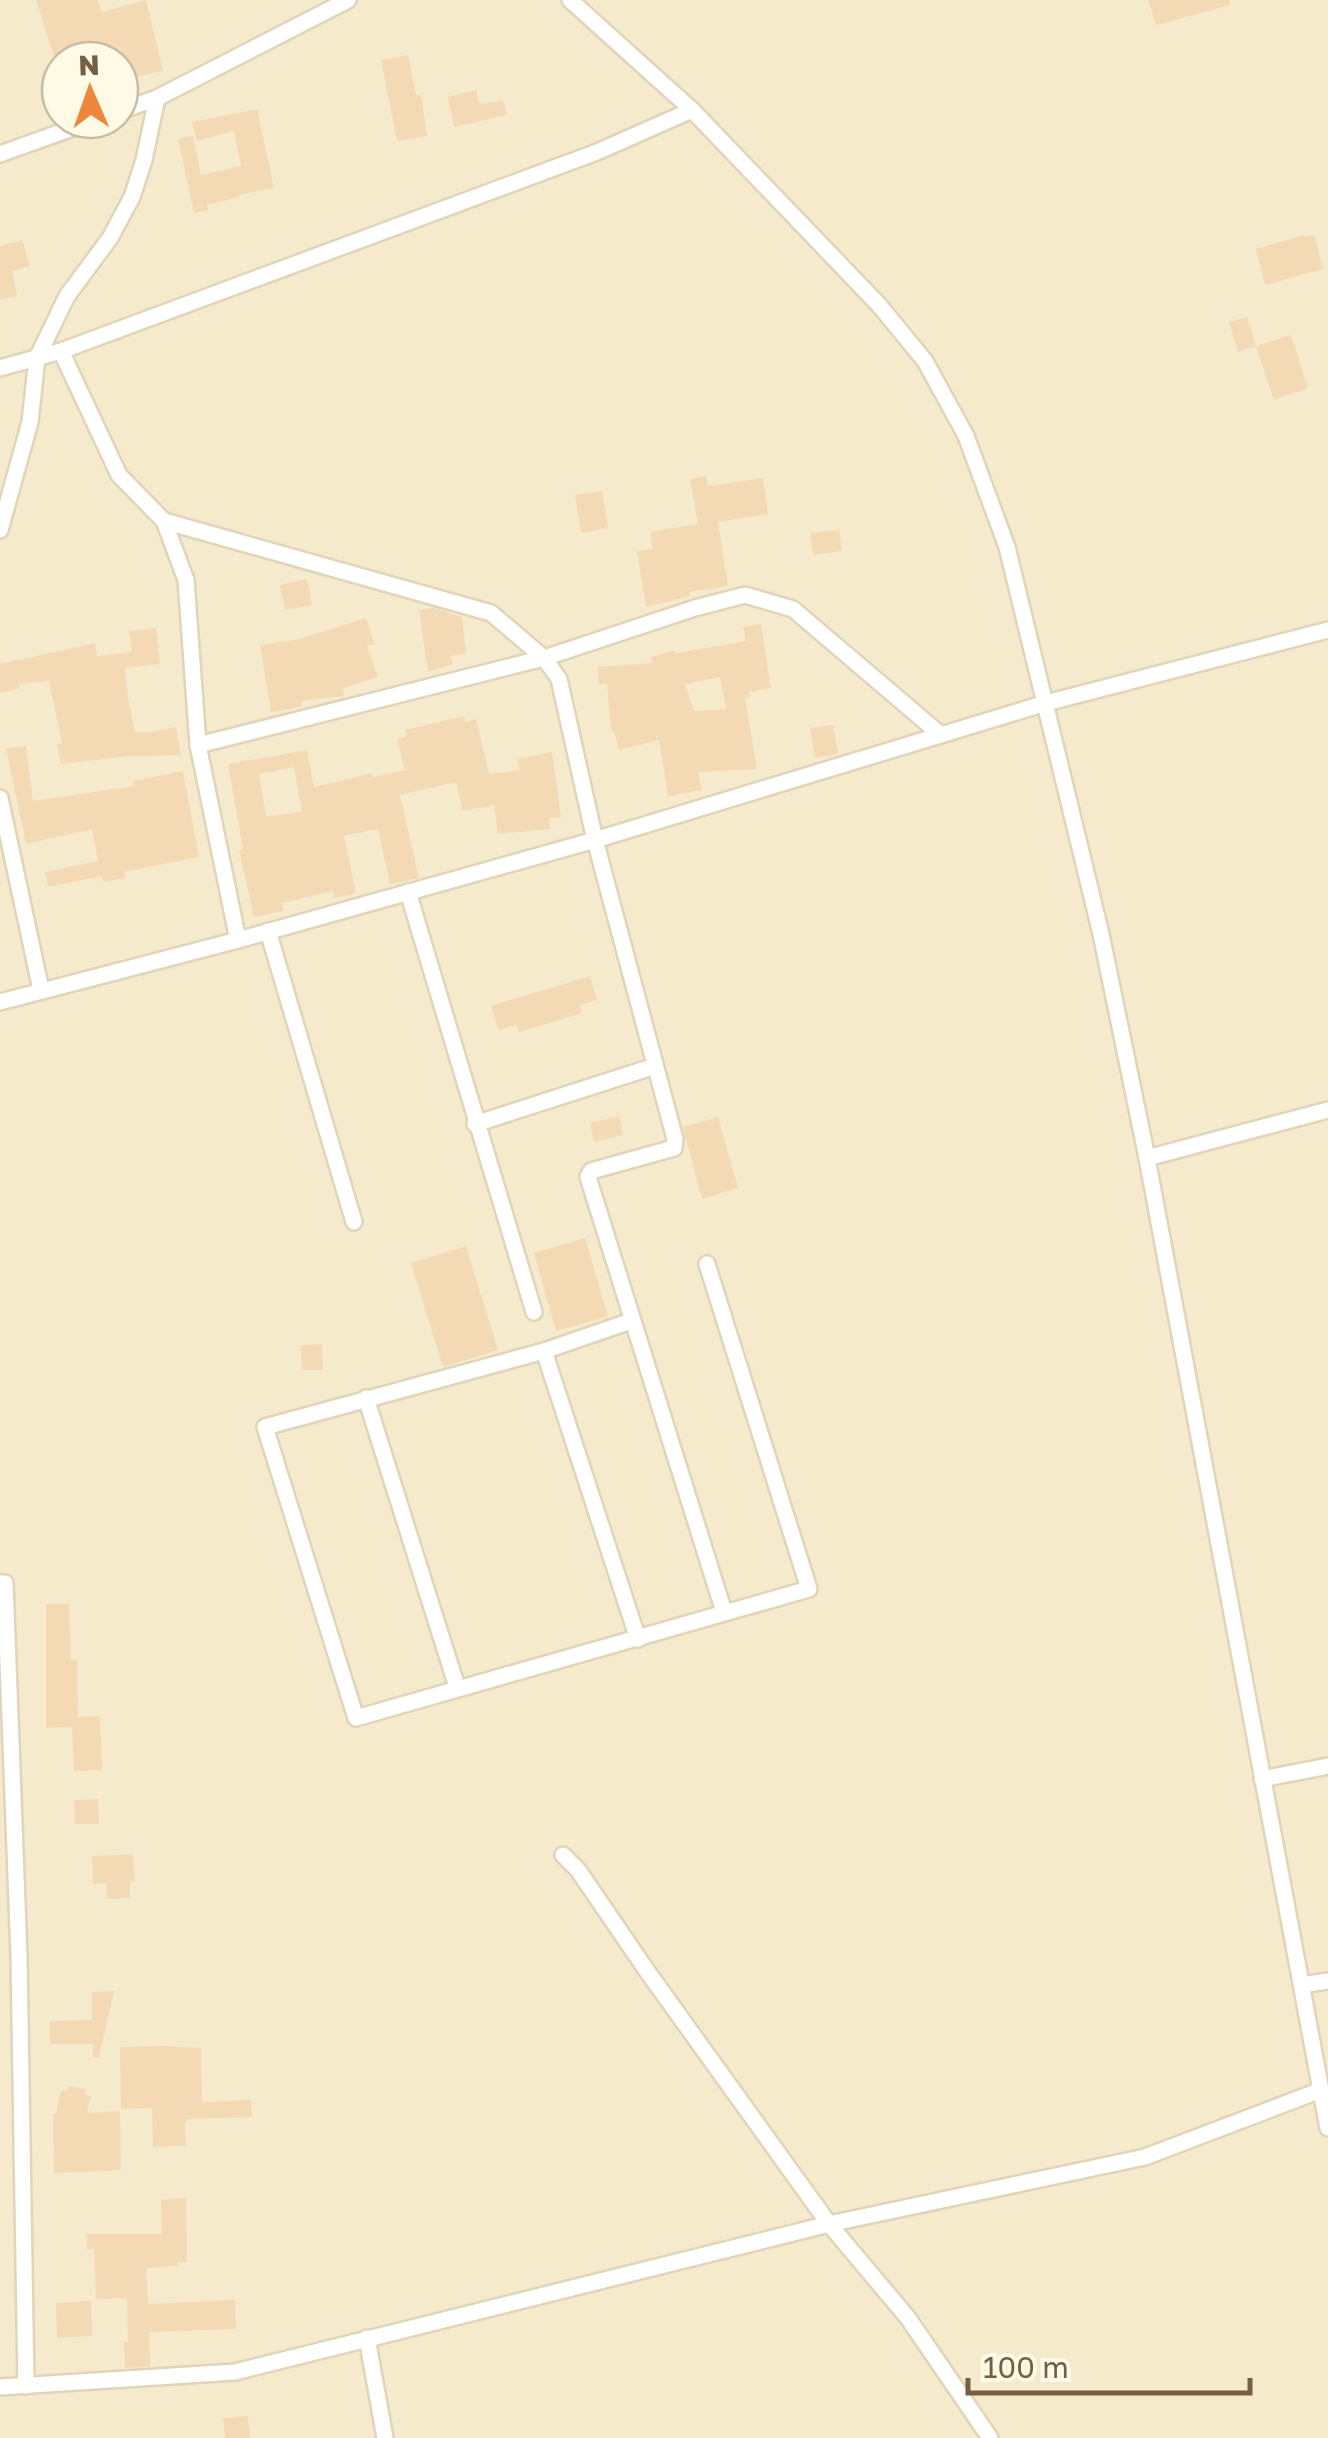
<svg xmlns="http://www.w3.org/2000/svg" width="1328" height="2438" viewBox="0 0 1328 2438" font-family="'Golos Text',sans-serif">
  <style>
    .residential { fill: #f5eacc; fill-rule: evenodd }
    .building { fill: #f4dab4; fill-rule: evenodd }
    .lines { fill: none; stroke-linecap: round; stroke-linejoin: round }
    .street-casing { stroke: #e1d4ba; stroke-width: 20 }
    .street { stroke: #fff; stroke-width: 15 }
  </style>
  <rect width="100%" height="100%" fill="#fdf7de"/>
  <!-- residential -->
  <path class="residential" d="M 0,0 L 1328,0 L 1328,2438 L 0,2438 ZM 60,60 L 120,60 L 120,120 L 60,120 Z"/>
  <!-- building -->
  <g class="building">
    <polygon points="36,0 98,0 102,12 146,0 163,71 129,78 125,60 55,60"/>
    <polygon points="1148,0 1230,0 1230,5 1156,25"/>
    <polygon points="408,55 416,95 421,94 427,136 397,141 381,60"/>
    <polygon points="476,90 479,102 483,104 503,100 507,115 454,127 448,97"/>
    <polygon points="257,109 274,188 239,195 240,197 207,205 208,210 194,213 178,139 193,136 201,175 241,166 234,131 197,141 192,122"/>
    <polygon points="1304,235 1305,237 1314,235 1323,269 1265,285 1256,249"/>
    <polygon points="22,240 30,266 12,271 17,296 0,300 0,246"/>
    <polygon points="1247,317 1256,346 1238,352 1229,322"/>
    <polygon points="1291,335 1308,388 1274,400 1256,346"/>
    <polygon points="706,476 708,486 763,478 768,514 718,522 728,586 689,592 690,596 646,607 637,551 653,549 650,532 698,524 690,479"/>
    <polygon points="602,491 608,528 581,533 575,495"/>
    <polygon points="839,530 842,551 813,555 810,533"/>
    <polygon points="307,579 312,605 285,610 280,585"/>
    <polygon points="433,608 462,617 466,654 450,656 453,664 428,672 419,610"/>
    <polygon points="366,618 374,644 367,646 378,677 343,688 344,696 301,701 301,707 271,712 260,645 299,639"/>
    <path d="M 761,624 L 771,688 L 749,692 L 750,697 L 745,698 L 757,769 L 698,772 L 702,790 L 668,796 L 659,740 L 619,750 L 614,731 L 611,731 L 607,684 L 599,684 L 597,667 L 652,663 L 651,657 L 675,650 L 676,653 L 746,641 L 743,627 ZM 720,677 L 726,709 L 694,711 L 685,684 Z"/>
    <polygon points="156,628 160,664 125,668 128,698 135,732 146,733 176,727 181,755 130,756 61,764 57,744 62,743 49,681 19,684 20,688 0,693 0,664 95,643 97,656 132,652 129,631"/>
    <path d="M 464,716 L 465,722 L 476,719 L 489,774 L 520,770 L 517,759 L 552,752 L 561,817 L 549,818 L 550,829 L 498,834 L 494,805 L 463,811 L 456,782 L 400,795 L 419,878 L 390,884 L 378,829 L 344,836 L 356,893 L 334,898 L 333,891 L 282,903 L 284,911 L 254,917 L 239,850 L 243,849 L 228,764 L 307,750 L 314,787 L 372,773 L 373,777 L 405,770 L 397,739 L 406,737 L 405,730 ZM 294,767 L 302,812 L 266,816 L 259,774 Z"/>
    <polygon points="833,725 838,754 815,758 810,728"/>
    <polygon points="26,746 33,801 134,786 133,781 183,771 199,857 124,872 125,878 103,882 102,876 48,887 45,872 98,861 92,829 26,844 6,748"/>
    <polygon points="590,976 597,1000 579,1005 582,1013 519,1032 516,1025 498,1030 491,1006"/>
    <polygon points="619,1116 623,1135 594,1142 590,1123"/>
    <polygon points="718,1117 738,1188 702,1199 683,1127"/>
    <polygon points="585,1238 608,1316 556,1331 534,1253"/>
    <polygon points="466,1246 498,1350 443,1367 411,1263"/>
    <polygon points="322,1344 323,1370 302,1370 301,1345"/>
    <polygon points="46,1604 69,1604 71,1660 77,1659 78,1717 100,1716 102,1770 74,1771 72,1727 46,1728"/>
    <polygon points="98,1799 99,1824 75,1824 74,1800"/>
    <polygon points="133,1854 135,1882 130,1882 130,1898 107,1899 106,1883 93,1884 92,1856"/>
    <polygon points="114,1991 99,2058 93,2057 93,2044 50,2044 50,2021 92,2020 92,1992"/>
    <polygon points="165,2046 201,2048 202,2102 251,2100 252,2117 189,2119 185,2122 186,2146 153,2147 152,2108 121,2109 120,2047"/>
    <polygon points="69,2086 86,2089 85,2095 91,2096 87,2113 120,2111 121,2170 54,2173 53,2114 56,2114 61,2090 67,2091"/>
    <polygon points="186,2198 187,2262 177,2262 178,2266 146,2268 148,2304 235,2300 236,2329 149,2332 150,2366 125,2368 124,2342 128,2342 127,2298 96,2299 94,2249 87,2249 86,2234 162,2234 161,2200"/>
    <polygon points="91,2301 92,2336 57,2338 56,2303"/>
    <polygon points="248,2416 250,2438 225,2438 223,2418"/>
  </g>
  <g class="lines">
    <!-- street casing -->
    <g class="street-casing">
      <g id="street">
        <polyline points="570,0 692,110 879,305 925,361 966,436 1007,547 1101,934 1147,1158 1328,2128"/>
        <polyline points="120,111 157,98 348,0"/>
        <polyline points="0,154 95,120"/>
        <polyline points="61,351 119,475 164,521 186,580 198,745 238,940"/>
        <polyline points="0,368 61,351 597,152 692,110"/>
        <polyline points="164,521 491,613 544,658 559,679 595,840 675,1139 674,1148 591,1171 588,1177 724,1612"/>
        <polyline points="0,530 30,422 37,358 67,296 110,238 132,197 144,160 157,98"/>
        <polyline points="198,745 544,658 695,608 745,595 793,609 941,735"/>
        <polyline points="0,798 41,990"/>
        <polyline points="408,892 534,1312"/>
        <polyline points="268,931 354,1222"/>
        <polyline points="0,1002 238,940 595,840 1046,703 1328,630"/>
        <polyline points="475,1124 655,1066"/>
        <polyline points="1147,1158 1328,1110"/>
        <polyline points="631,1321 544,1351 265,1427 356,1718 809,1589 707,1264"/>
        <polyline points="544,1351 638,1639"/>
        <polyline points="366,1398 457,1687"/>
        <polyline points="0,1583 5,1583 19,1956 26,2386"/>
        <polyline points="1262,1779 1328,1766"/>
        <polyline points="563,1855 578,1870 647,1971 829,2224 908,2318 990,2438"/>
        <polyline points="1302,1985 1328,1981"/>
        <polyline points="367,2338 385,2438"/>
        <polyline points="0,2387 235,2372 829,2224 1145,2157 1321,2090"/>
      </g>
    </g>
    <!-- street -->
    <use href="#street" class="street"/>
  </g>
  <!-- north arrow -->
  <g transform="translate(90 90) rotate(358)"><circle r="48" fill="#fffae5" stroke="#c7bca5" stroke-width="2.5"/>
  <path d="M0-8L18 38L0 25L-18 38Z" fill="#ee863c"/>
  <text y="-15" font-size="28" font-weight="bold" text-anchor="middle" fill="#745f45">N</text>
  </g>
  <!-- scale -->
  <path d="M968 2378v15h282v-15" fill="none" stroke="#745f45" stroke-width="5"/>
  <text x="983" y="2378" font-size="30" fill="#745f45" stroke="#fffae5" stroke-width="8" paint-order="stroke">100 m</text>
</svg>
